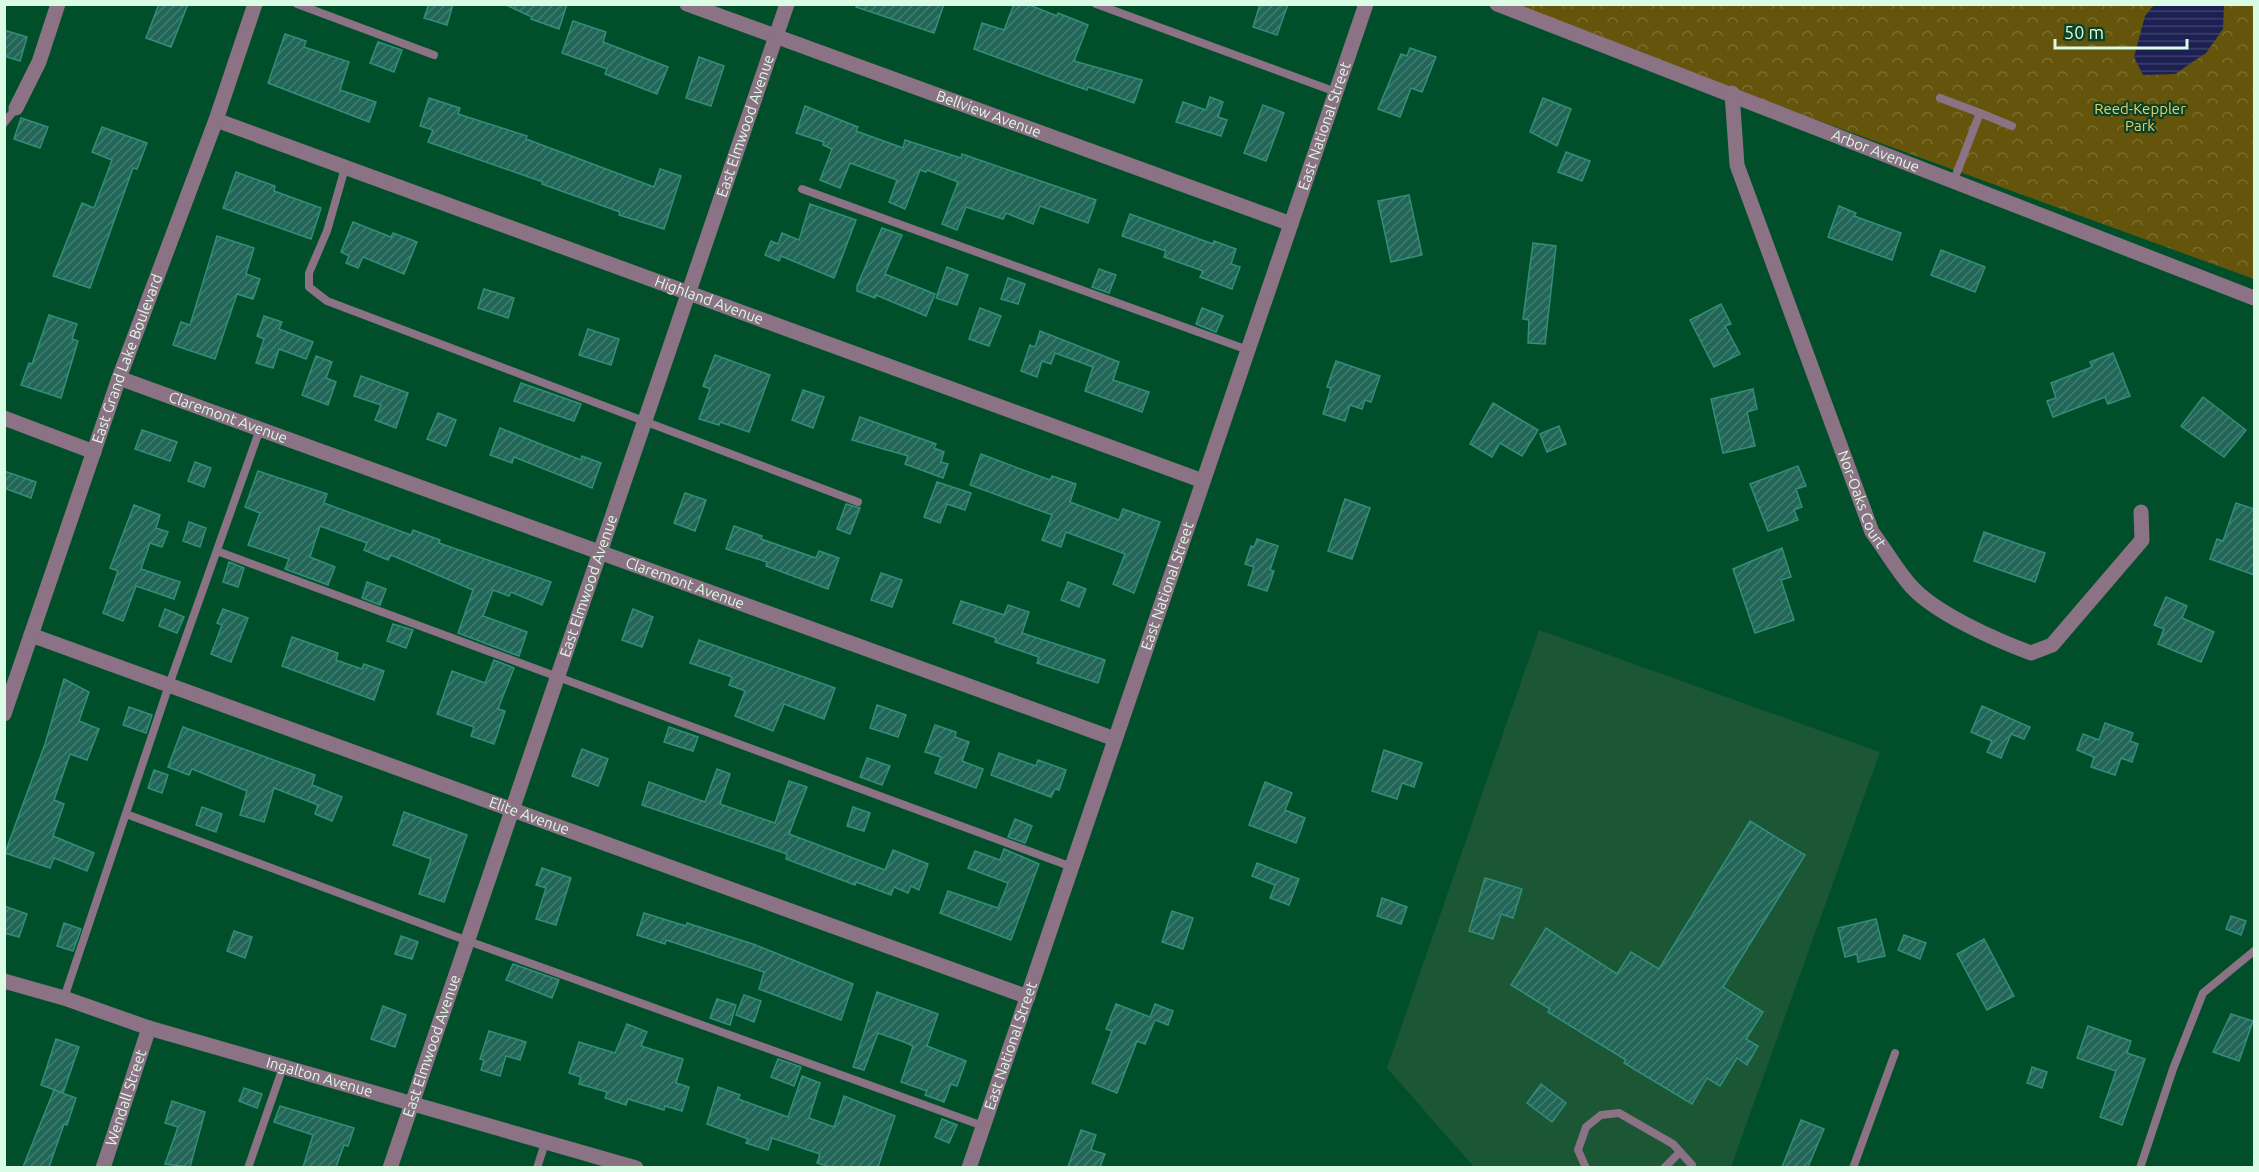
<svg xmlns="http://www.w3.org/2000/svg" width="2259" height="1172" viewBox="0 0 2259 1172" font-family="Ubuntu,sans-serif">
  <style>
    .built { fill: #1b5635 }
    .park { fill: url(#park-crowns) }
    .water { fill: url(#water-rules) }
    .building { fill: url(#building-hatch); stroke: #318f7a; stroke-width: 1.5 }
    .lines { fill: none; stroke-linecap: round; stroke-linejoin: round }
    .service { stroke: #8b7284; stroke-width: 8 }
    .minor { stroke: #8b7284; stroke-width: 15 }
    .labels { text-anchor: middle; stroke-width: 4.5; stroke-linejoin: round; paint-order: stroke }
    .park-label { font-size: 15px; fill: #e7cf6e; stroke: #0b4125 }
    .street-label { font-size: 15px; fill: #dafce5; stroke: #0b4125 }
  </style>
  <defs>
    <pattern id="park-crowns" width="20" height="18" patternUnits="userSpaceOnUse" patternTransform="scale(1.5)"><rect width="20" height="18" fill="#65550c"/><path d="M2 6a3 3 0 1 1 6 0M12 15a3 3 0 1 1 6 0" fill="none" stroke="#7a6e2f"/></pattern>
    <pattern id="water-rules" width="6" height="5" patternUnits="userSpaceOnUse" patternTransform="scale(1.5)"><rect width="6" height="5" fill="#1c2052"/><path d="M0 2.5h6" fill="none" stroke="#3c416b"/></pattern>
    <pattern id="building-hatch" width="6" height="6" patternUnits="userSpaceOnUse" patternTransform="scale(1.5)"><rect width="6" height="6" fill="#226657"/><path d="M-1 1l2-2M0 6l6-6M5 7l2-2" fill="none" stroke="#427d6f"/></pattern>
  </defs>
  <rect width="100%" height="100%" fill="#004f2a"/>
  <!-- built -->
  <polygon class="built" points="1539,630 1880,752 1731,1167 1474,1167 1387,1068"/>
  <!-- park -->
  <polygon class="park" points="1501,5 2254,5 2254,279"/>
  <!-- water -->
  <polygon class="water" points="2154,5 2224,5 2223,29 2206,53 2175,74 2143,75 2134,57 2145,16"/>
  <!-- building -->
  <g class="building">
    <polygon points="159,4 188,4 171,47 146,38"/>
    <polygon points="429,4 453,4 447,25 424,18"/>
    <polygon points="504,4 567,4 559,29 531,19 532,17"/>
    <polygon points="856,4 944,4 934,33 856,7"/>
    <polygon points="1014,4 1027,4 1057,16 1058,13 1088,25 1074,61 1142,80 1134,103 1088,87 1087,90 1058,80 974,49 982,23 1004,30"/>
    <polygon points="1260,4 1288,4 1277,35 1253,27"/>
    <polygon points="573,21 606,32 603,42 668,67 657,94 605,74 607,69 562,53"/>
    <polygon points="4,30 27,37 20,61 4,56"/>
    <polygon points="285,34 306,41 304,47 349,62 340,90 376,102 369,122 268,83"/>
    <polygon points="378,42 402,50 394,72 370,63"/>
    <polygon points="1410,48 1436,57 1422,92 1411,88 1400,117 1378,109 1401,54 1407,56"/>
    <polygon points="699,57 724,66 711,106 686,98"/>
    <polygon points="1210,97 1223,102 1218,117 1227,120 1221,136 1176,122 1183,102 1206,110"/>
    <polygon points="429,98 460,108 458,114 527,136 526,139 654,187 660,169 681,176 664,229 619,215 620,212 542,184 543,182 428,142 433,130 420,126"/>
    <polygon points="1543,98 1571,109 1557,146 1530,132"/>
    <polygon points="1263,105 1284,113 1266,161 1244,153"/>
    <polygon points="805,106 858,127 856,131 903,148 905,140 961,158 962,154 1096,200 1088,223 1040,206 1033,224 1006,213 1003,219 966,207 957,230 942,224 958,182 927,170 926,172 920,170 905,209 889,202 897,180 850,163 840,188 820,180 832,149 823,145 824,142 796,133"/>
    <polygon points="21,118 48,127 40,148 14,139"/>
    <polygon points="102,127 147,143 137,169 133,168 90,288 53,276 82,203 94,208 112,160 92,152"/>
    <polygon points="1566,152 1590,161 1582,181 1558,172"/>
    <polygon points="236,172 275,186 274,191 321,208 311,239 223,208"/>
    <polygon points="1409,195 1422,255 1391,262 1378,201"/>
    <polygon points="810,204 856,220 834,278 781,256 779,261 765,255 771,241 778,244 782,233 799,240"/>
    <polygon points="1839,206 1856,213 1854,216 1901,233 1892,260 1828,237"/>
    <polygon points="1130,214 1213,244 1214,241 1236,249 1231,264 1240,267 1232,289 1200,277 1203,271 1164,257 1166,251 1122,236"/>
    <polygon points="353,222 391,237 393,233 417,242 404,274 363,257 358,268 346,263 349,256 341,252"/>
    <polygon points="882,228 902,235 885,274 935,294 926,316 876,295 875,298 857,291 857,286"/>
    <polygon points="217,236 254,248 246,274 260,279 253,299 237,294 215,359 173,345 181,322 190,325"/>
    <polygon points="1533,243 1556,246 1545,344 1528,343 1529,320 1523,319"/>
    <polygon points="1941,250 1985,267 1975,292 1931,275"/>
    <polygon points="947,267 968,275 957,305 936,298"/>
    <polygon points="1099,269 1116,275 1109,293 1092,287"/>
    <polygon points="1008,278 1025,284 1018,304 1001,299"/>
    <polygon points="484,289 514,298 508,318 478,308"/>
    <polygon points="1721,304 1731,324 1725,326 1740,354 1714,367 1690,320"/>
    <polygon points="980,308 1001,316 989,346 969,339"/>
    <polygon points="1202,308 1223,316 1216,332 1196,324"/>
    <polygon points="49,315 77,324 72,339 78,341 61,398 21,385 29,363 32,364"/>
    <polygon points="264,316 282,322 279,329 313,342 306,359 279,349 273,368 256,363 264,339 257,336"/>
    <polygon points="588,329 619,339 611,365 579,355"/>
    <polygon points="1040,331 1119,362 1113,380 1149,392 1142,412 1085,391 1093,367 1055,353 1051,364 1042,361 1037,377 1021,371 1030,345 1035,347"/>
    <polygon points="2113,353 2130,396 2108,404 2105,397 2053,417 2047,401 2056,398 2051,383 2092,367 2090,362"/>
    <polygon points="715,355 770,375 749,432 720,422 719,425 699,419 710,389 703,386"/>
    <polygon points="316,356 332,362 326,378 336,382 328,405 302,395"/>
    <polygon points="1336,361 1380,376 1371,402 1365,400 1362,409 1350,405 1345,421 1323,414 1331,388 1327,387"/>
    <polygon points="361,376 408,393 396,428 375,420 381,405 354,396"/>
    <polygon points="521,383 581,404 574,421 514,401"/>
    <polygon points="1753,389 1757,409 1747,412 1755,446 1723,453 1711,399"/>
    <polygon points="803,390 824,397 813,428 792,420"/>
    <polygon points="2203,397 2246,430 2224,457 2181,426"/>
    <polygon points="1493,403 1538,430 1522,456 1500,443 1492,457 1470,444"/>
    <polygon points="438,413 456,420 446,446 427,439"/>
    <polygon points="860,417 936,444 934,448 944,452 941,462 948,464 943,478 905,464 908,456 852,440"/>
    <polygon points="1559,426 1566,444 1547,452 1540,434"/>
    <polygon points="500,428 581,460 582,456 601,463 592,488 514,457 512,463 490,455"/>
    <polygon points="142,430 177,442 170,461 135,449"/>
    <polygon points="981,454 1050,480 1052,476 1076,484 1070,502 1119,520 1123,509 1160,522 1134,593 1113,584 1125,554 1066,532 1061,547 1042,540 1052,515 970,485"/>
    <polygon points="195,462 211,468 204,487 188,481"/>
    <polygon points="1798,466 1806,486 1796,489 1802,507 1794,510 1798,520 1768,531 1750,484"/>
    <polygon points="4,471 36,482 31,498 4,488"/>
    <polygon points="258,471 327,494 324,503 411,535 413,530 440,540 439,543 551,582 542,605 511,592 509,596 493,590 483,616 527,632 519,656 458,633 473,590 391,555 388,560 364,550 367,543 320,526 310,557 335,567 328,585 285,569 289,559 248,545 260,513 245,507"/>
    <polygon points="937,482 971,493 965,510 947,504 940,523 924,517"/>
    <polygon points="685,493 706,500 695,531 674,523"/>
    <polygon points="1345,499 1370,508 1352,559 1328,551"/>
    <polygon points="2236,503 2254,509 2254,575 2210,559 2217,539 2223,541"/>
    <polygon points="846,504 860,508 850,534 837,529"/>
    <polygon points="134,505 160,515 156,528 168,532 162,547 150,543 141,569 180,582 174,599 136,586 123,621 103,613 118,571 110,568"/>
    <polygon points="189,522 206,528 200,547 183,541"/>
    <polygon points="734,526 762,536 761,539 816,558 819,551 839,558 828,589 766,566 767,562 726,549"/>
    <polygon points="1984,532 2045,553 2035,582 1974,561"/>
    <polygon points="1257,539 1278,546 1270,570 1274,571 1267,591 1248,585 1254,567 1245,564 1251,546 1254,547"/>
    <polygon points="1782,548 1791,577 1781,580 1794,620 1755,633 1733,569"/>
    <polygon points="229,562 244,568 238,587 223,582"/>
    <polygon points="881,573 902,580 892,607 871,600"/>
    <polygon points="367,582 386,589 380,605 362,598"/>
    <polygon points="1068,582 1086,589 1079,607 1061,600"/>
    <polygon points="2166,597 2187,606 2182,618 2214,632 2201,662 2158,644 2164,629 2154,625"/>
    <polygon points="961,601 1004,615 1008,605 1029,612 1022,633 1105,660 1098,683 1037,663 1039,657 995,642 996,638 953,623"/>
    <polygon points="165,609 184,617 177,633 159,626"/>
    <polygon points="223,609 248,618 231,662 211,654 222,625 217,623"/>
    <polygon points="633,609 653,617 642,647 622,640"/>
    <polygon points="393,624 413,630 406,648 387,641"/>
    <polygon points="292,637 338,653 336,660 362,669 364,664 384,671 374,700 282,666"/>
    <polygon points="699,640 835,688 824,719 784,704 773,731 735,716 745,691 729,685 732,677 690,663"/>
    <polygon points="494,660 514,668 498,709 505,711 494,744 471,736 474,727 437,714 452,671 485,683"/>
    <polygon points="64,679 89,692 79,721 99,729 87,760 70,754 54,800 64,804 53,836 94,853 87,871 54,858 50,868 5,853 45,744"/>
    <polygon points="877,705 906,715 898,737 870,728"/>
    <polygon points="1982,706 2030,727 2024,739 2011,734 2001,758 1987,752 1992,741 1971,732"/>
    <polygon points="129,707 152,715 146,733 123,725"/>
    <polygon points="2105,723 2133,733 2130,741 2138,744 2132,762 2121,758 2115,775 2091,767 2094,757 2077,750 2083,734 2099,740"/>
    <polygon points="935,725 956,732 955,737 969,742 962,761 983,769 976,788 935,773 941,757 925,752"/>
    <polygon points="183,727 315,775 312,785 342,797 332,821 315,814 318,805 274,788 264,822 240,815 247,791 192,769 189,775 168,767"/>
    <polygon points="669,727 698,737 693,751 664,742"/>
    <polygon points="582,749 608,759 598,786 572,776"/>
    <polygon points="1384,750 1422,763 1414,787 1402,783 1397,799 1372,791"/>
    <polygon points="999,753 1036,766 1038,760 1066,770 1059,790 1055,789 1051,797 991,775"/>
    <polygon points="867,758 890,766 882,785 860,777"/>
    <polygon points="717,769 730,774 720,804 775,823 789,781 807,787 789,834 885,870 893,850 928,864 919,890 911,886 908,893 894,887 891,895 856,882 855,885 786,859 787,854 642,805 649,782 705,802"/>
    <polygon points="154,770 168,775 162,793 148,788"/>
    <polygon points="1265,782 1292,793 1285,810 1305,818 1296,843 1249,825"/>
    <polygon points="202,807 222,814 216,832 196,825"/>
    <polygon points="853,807 870,813 864,831 847,826"/>
    <polygon points="404,812 467,835 444,902 419,894 431,859 393,845"/>
    <polygon points="1015,819 1032,826 1025,843 1008,837"/>
    <polygon points="1750,821 1805,855 1723,987 1763,1012 1746,1039 1758,1046 1747,1065 1737,1058 1720,1086 1707,1078 1692,1104 1624,1063 1626,1060 1548,1012 1550,1009 1511,985 1546,928 1617,974 1631,952 1659,969"/>
    <polygon points="1004,849 1039,864 1011,940 940,913 948,891 998,908 1008,883 968,868 975,851 1000,860"/>
    <polygon points="1257,863 1299,879 1289,905 1270,898 1275,885 1252,876"/>
    <polygon points="542,868 571,878 556,925 536,919 546,888 536,885"/>
    <polygon points="1485,878 1522,889 1513,918 1501,914 1493,939 1469,931"/>
    <polygon points="1382,898 1407,907 1401,924 1377,916"/>
    <polygon points="4,906 27,914 19,937 4,933"/>
    <polygon points="1172,911 1193,918 1183,949 1162,942"/>
    <polygon points="644,913 686,926 687,923 753,944 853,984 841,1020 759,989 764,972 666,940 665,944 637,935"/>
    <polygon points="2231,916 2246,921 2241,935 2226,929"/>
    <polygon points="1876,919 1885,956 1858,962 1857,954 1845,957 1838,928"/>
    <polygon points="64,923 81,929 73,951 57,946"/>
    <polygon points="234,931 252,937 245,958 227,951"/>
    <polygon points="1904,935 1926,943 1920,959 1898,950"/>
    <polygon points="401,936 418,942 412,959 395,954"/>
    <polygon points="1984,939 2014,996 1987,1010 1957,954"/>
    <polygon points="513,964 559,980 552,998 506,980"/>
    <polygon points="877,992 938,1014 927,1046 966,1061 957,1086 951,1084 944,1102 925,1095 927,1091 901,1082 913,1046 904,1042 878,1033 864,1070 853,1067"/>
    <polygon points="744,995 761,1001 754,1022 736,1015"/>
    <polygon points="717,999 736,1005 730,1025 710,1018"/>
    <polygon points="1116,1004 1150,1017 1155,1004 1173,1011 1168,1025 1155,1020 1145,1044 1137,1041 1117,1093 1092,1083 1112,1031 1106,1029"/>
    <polygon points="383,1006 406,1015 395,1047 371,1039"/>
    <polygon points="2231,1014 2253,1021 2239,1061 2213,1052"/>
    <polygon points="627,1024 647,1032 641,1046 683,1059 676,1083 689,1087 682,1111 665,1106 664,1110 628,1099 626,1105 605,1098 607,1092 579,1084 581,1077 569,1073 579,1042 615,1053"/>
    <polygon points="2088,1026 2131,1041 2127,1053 2145,1059 2122,1125 2100,1117 2116,1071 2077,1058"/>
    <polygon points="489,1031 526,1042 520,1060 506,1056 500,1076 481,1070 484,1060 480,1059"/>
    <polygon points="56,1039 79,1047 63,1093 41,1085"/>
    <polygon points="778,1059 801,1067 794,1086 771,1077"/>
    <polygon points="2032,1067 2047,1072 2042,1088 2027,1083"/>
    <polygon points="802,1076 820,1083 809,1118 834,1127 844,1096 895,1116 878,1167 830,1167 817,1163 820,1154 772,1138 768,1150 746,1143 748,1139 707,1124 718,1087 740,1095 738,1099 788,1117"/>
    <polygon points="1541,1084 1566,1103 1552,1122 1527,1103"/>
    <polygon points="244,1088 262,1094 257,1108 239,1101"/>
    <polygon points="54,1090 76,1098 67,1125 64,1124 49,1167 23,1167"/>
    <polygon points="172,1101 205,1112 190,1167 165,1164 178,1127 165,1123"/>
    <polygon points="280,1106 354,1128 348,1146 344,1145 336,1167 303,1167 313,1135 274,1122"/>
    <polygon points="942,1119 957,1125 949,1143 935,1137"/>
    <polygon points="1801,1120 1824,1129 1808,1167 1782,1167"/>
    <polygon points="1081,1130 1096,1135 1091,1150 1105,1154 1100,1167 1068,1167"/>
  </g>
  <g class="lines">
    <!-- service -->
    <g class="service">
      <polyline points="297,4 434,55"/>
      <polyline points="1096,4 1336,92"/>
      <polyline points="1940,98 1980,113"/>
      <polyline points="4,123 16,108"/>
      <polyline points="345,168 327,231 309,273 309,287 327,301 858,502"/>
      <polyline points="1954,180 1980,113 2012,126"/>
      <polyline points="802,189 1248,350"/>
      <polyline points="217,551 1072,867"/>
      <polyline points="126,814 468,941 983,1126"/>
      <polyline points="64,998 169,685 260,429"/>
      <polyline points="248,1168 283,1067"/>
      <polyline points="537,1168 545,1143"/>
      <polyline points="1586,1168 1578,1150 1586,1127 1601,1115 1619,1113 1673,1144 1692,1165 1692,1168"/>
      <polyline points="1664,1168 1680,1152"/>
      <polyline points="1853,1168 1895,1053"/>
      <polyline points="2140,1168 2173,1069 2203,993 2254,951"/>
    </g>
    <!-- minor -->
    <g class="minor">
      <path id="s1" d="M 687,4 L 1291,224"/>
      <path id="s2" d="M 1497,4 L 2254,298"/>
      <path id="s3" d="M 1732,93 L 1737,165 L 1872,532 C 1885,549 1896,569 1910,585 C 1934,613 1996,640 2031,653 L 2052,645 L 2142,540 L 2141,512"/>
      <polyline points="16,108 39,62 58,4"/>
      <path id="s4" d="M 216,120 L 1203,481"/>
      <path id="s5" d="M 119,378 L 1115,739"/>
      <polyline points="4,418 94,452"/>
      <path id="s6" d="M 31,635 L 1028,997"/>
      <path id="s7" d="M 4,714 L 119,378 L 216,120 L 255,4"/>
      <path id="s8" d="M 4,981 L 64,998 L 149,1028 L 636,1168"/>
      <path id="s9" d="M 103,1168 L 149,1028"/>
      <path id="s10" d="M 390,1168 L 787,4"/>
      <path id="s11" d="M 969,1168 L 1366,4"/>
    </g>
  </g>
  <g class="labels">
    <!-- park labels -->
    <g class="park-label">
      <text x="2140" y="114">Reed-Keppler<tspan x="2140" dy="17">Park</tspan></text>
    </g>
    <!-- street labels -->
    <g class="street-label">
      <text dy="5" stroke="none"><textPath href="#s1" startOffset="321">Bellview Avenue</textPath></text>
      <text dy="5" stroke="none"><textPath href="#s10" startOffset="1101">East Elmwood Avenue</textPath></text>
      <text dy="5" stroke="none"><textPath href="#s11" startOffset="1101">East National Street</textPath></text>
      <text dy="5" stroke="none"><textPath href="#s2" startOffset="406">Arbor Avenue</textPath></text>
      <text dy="5" stroke="none"><textPath href="#s4" startOffset="525">Highland Avenue</textPath></text>
      <text dy="5" stroke="none"><textPath href="#s7" startOffset="376">East Grand Lake Boulevard</textPath></text>
      <text dy="5" stroke="none"><textPath href="#s5" startOffset="116">Claremont Avenue</textPath></text>
      <text dy="5" stroke="none"><textPath href="#s3" startOffset="429">Nor-Oaks Court</textPath></text>
      <text dy="5" stroke="none"><textPath href="#s5" startOffset="602">Claremont Avenue</textPath></text>
      <text dy="5" stroke="none"><textPath href="#s10" startOffset="615">East Elmwood Avenue</textPath></text>
      <text dy="5" stroke="none"><textPath href="#s11" startOffset="615">East National Street</textPath></text>
      <text dy="5" stroke="none"><textPath href="#s6" startOffset="530">Elite Avenue</textPath></text>
      <text dy="5" stroke="none"><textPath href="#s10" startOffset="129">East Elmwood Avenue</textPath></text>
      <text dy="5" stroke="none"><textPath href="#s11" startOffset="129">East National Street</textPath></text>
      <text dy="5" stroke="none"><textPath href="#s8" startOffset="330">Ingalton Avenue</textPath></text>
      <text dy="5" stroke="none"><textPath href="#s9" startOffset="74">Wendall Street</textPath></text>
    </g>
  </g>
  <!-- border -->
  <rect width="2259" height="1172" fill="none" stroke="#dafce5" stroke-width="12"/>
  <!-- scale -->
  <path d="M2055 39v9h132v-9" fill="none" stroke="#dafce5" stroke-width="3"/>
  <text x="2064" y="39" font-size="18" fill="#dafce5" stroke="#0b4125" stroke-width="4.5" paint-order="stroke">50 m</text>
</svg>
